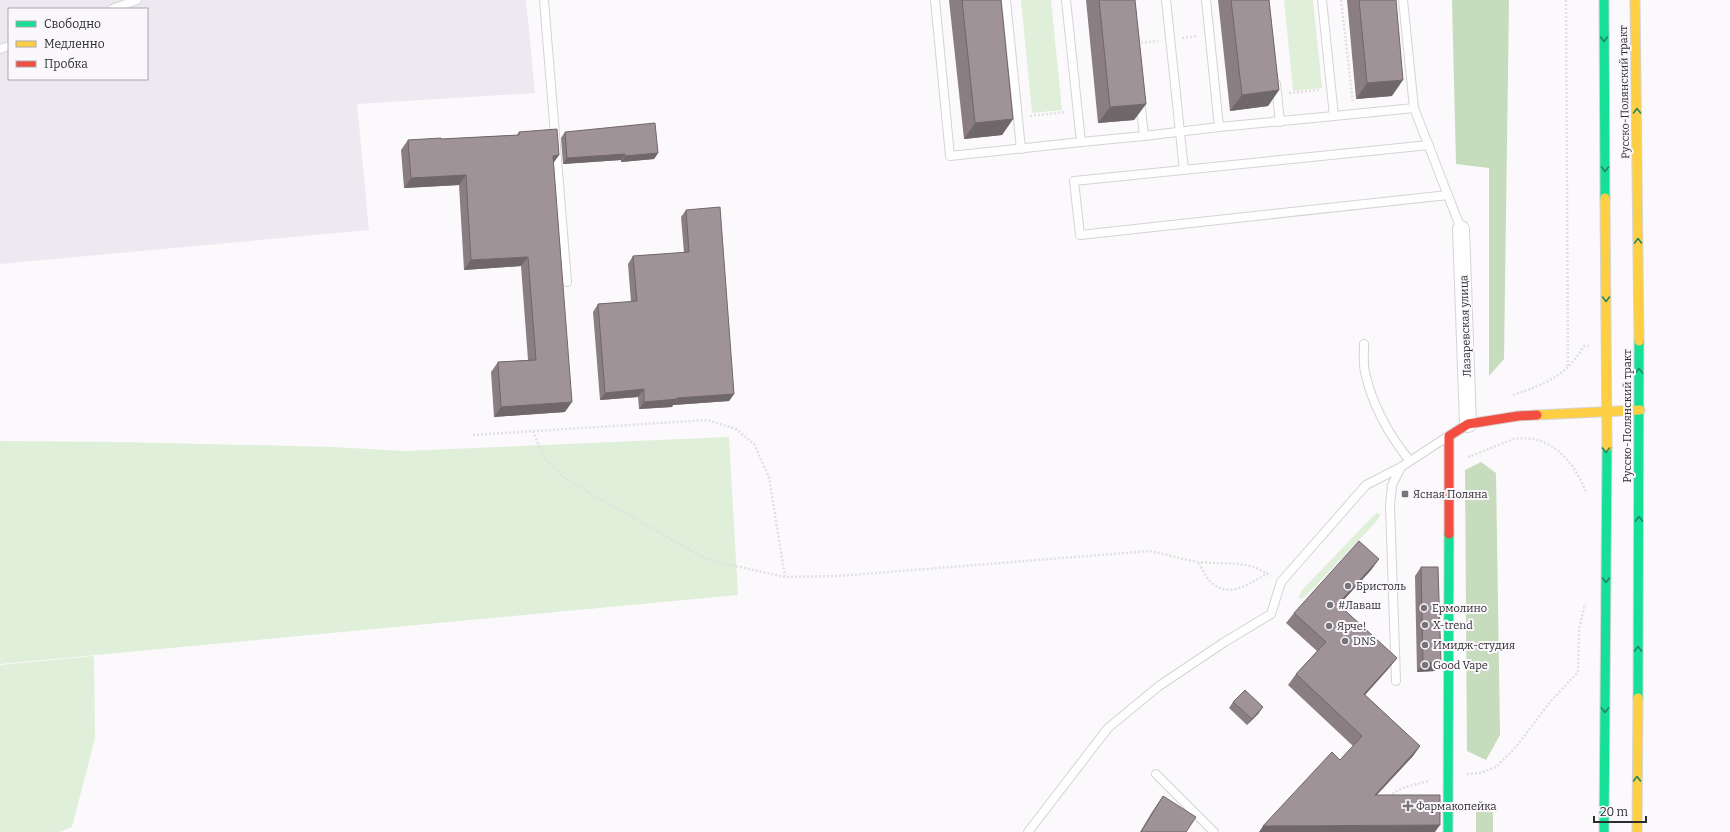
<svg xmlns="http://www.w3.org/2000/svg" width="1730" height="832" viewBox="0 0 1730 832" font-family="Bitter,serif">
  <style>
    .built { fill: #eee9f0; fill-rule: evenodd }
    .green { fill: #e0efd9 }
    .forest { fill: #c6dcbc }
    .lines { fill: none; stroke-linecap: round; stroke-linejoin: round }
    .lane-casing { stroke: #d5d4d5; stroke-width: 10 }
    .street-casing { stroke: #d5d4d5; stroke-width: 18 }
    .fast-casing { stroke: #d5d4d5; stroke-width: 11 }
    .slow-casing { stroke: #d5d4d5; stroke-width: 11 }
    .jam-casing { stroke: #d5d4d5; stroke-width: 11 }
    .path { stroke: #e1e0e1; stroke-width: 2.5; stroke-dasharray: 2 2; stroke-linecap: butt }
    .lane { stroke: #fefeff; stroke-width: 8 }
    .street { stroke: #fefeff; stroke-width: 16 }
    .fast { stroke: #16e098; stroke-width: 9 }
    .slow { stroke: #ffcf43; stroke-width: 9 }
    .jam { stroke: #f24e42; stroke-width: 9 }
    .wall { fill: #8a7e83 }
    .shaded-wall { fill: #70676a }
    .building { fill: #a09398; stroke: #70676a }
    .oneway { stroke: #228663 }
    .poi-dot { fill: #767476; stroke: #fbf8fd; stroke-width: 1.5 }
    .labels { text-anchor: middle; stroke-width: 4; stroke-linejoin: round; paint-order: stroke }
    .street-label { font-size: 11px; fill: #2e2d2e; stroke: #fbf8fd }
    .poi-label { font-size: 11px; fill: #2e2d2e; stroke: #fbf8fd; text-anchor: start }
  </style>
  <rect width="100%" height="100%" fill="#fbf9fc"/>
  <!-- built -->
  <path class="built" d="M 0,0 L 526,0 L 535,93 L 357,104 L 369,230 L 0,264 ZM 9,9 L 147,9 L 147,79 L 9,79 Z"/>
  <!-- green -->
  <g class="green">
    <polygon points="1021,0 1051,0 1062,110 1032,113"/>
    <polygon points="1284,0 1313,0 1322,88 1293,91"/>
    <polygon points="729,437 738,595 0,664 0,441 121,442 334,447 404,451"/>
    <polygon points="1376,513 1379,513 1380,516 1376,522 1304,598 1299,599 1299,596 1302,590"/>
    <polygon points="94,656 95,738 72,827 59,832 0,832 0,665"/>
  </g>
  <!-- forest -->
  <g class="forest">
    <polygon points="1452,0 1509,0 1504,359 1489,376 1489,168 1456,164"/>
    <polygon points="1481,462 1496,473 1500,735 1486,760 1467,751 1465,470"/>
    <rect x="1476" y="811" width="17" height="21"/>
  </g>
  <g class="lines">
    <!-- lane casing -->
    <g class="lane-casing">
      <g id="lane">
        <polyline points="544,0 567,282"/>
        <polyline points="935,0 950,156 1081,142"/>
        <polyline points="1006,0 1021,149"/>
        <polyline points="1066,0 1081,142 1144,136"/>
        <polyline points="1166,0 1184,170"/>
        <polyline points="1206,0 1219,127 1334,116"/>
        <polyline points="1322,0 1334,116 1414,108 1461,229"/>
        <polyline points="1403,0 1414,108"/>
        <polyline points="112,9 137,0"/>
        <polyline points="0,49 9,46"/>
        <polyline points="1276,84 1280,122"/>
        <polyline points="1140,100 1144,136 1219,127"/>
        <polyline points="1429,145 1074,181 1080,235 1448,195"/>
        <path d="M 1364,344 C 1364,353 1363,363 1365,372 C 1372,405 1389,435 1410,461"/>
        <polyline points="1396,681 1390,506 1392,485 1401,467"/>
        <polyline points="1156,774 1214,832"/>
        <polyline points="1028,832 1108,728 1159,686 1223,643 1271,614 1281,582 1366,485 1401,467 1447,437"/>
      </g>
    </g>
    <!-- street casing -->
    <g class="street-casing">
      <polyline id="street" points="1461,229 1468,424"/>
    </g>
    <!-- fast casing -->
    <g class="fast-casing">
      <g id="fast">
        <polyline points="1604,0 1605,198"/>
        <polyline points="1638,698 1639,341"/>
        <polyline points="1448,832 1449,534"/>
        <polyline points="1604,832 1607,447"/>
      </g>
    </g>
    <!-- slow casing -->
    <g class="slow-casing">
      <g id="slow">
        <polyline points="1635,0 1639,341"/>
        <polyline points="1605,198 1607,447"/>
        <polyline points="1537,415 1640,410"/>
        <polyline points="1637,832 1638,698"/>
      </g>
    </g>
    <!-- jam casing -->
    <g class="jam-casing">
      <polyline id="jam" points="1449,534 1449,436 1468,424 1518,416 1537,415"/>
    </g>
    <!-- path -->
    <g class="path">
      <polyline points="1341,0 1353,103"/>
      <polyline points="1566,0 1568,368"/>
      <polyline points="1182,38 1197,36"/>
      <polyline points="1137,43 1158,41"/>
      <polyline points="1289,93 1319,90"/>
      <polyline points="1030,116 1065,112"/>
      <path d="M 1513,395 C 1546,384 1566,376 1584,346 L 1589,346"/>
      <path d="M 533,431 L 544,458 L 565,479 L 708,560 L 785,577 L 838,576 L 1150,551 C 1166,554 1183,560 1199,562 C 1227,565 1246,559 1271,576"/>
      <polyline points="473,435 707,420 736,429 754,444 769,477 785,577"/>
      <path d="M 1468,457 L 1514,439 C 1550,433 1574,461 1586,492"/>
      <path d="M 1199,563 C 1202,569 1207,579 1213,584 C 1232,598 1250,583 1268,573"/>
      <polyline points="1467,774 1480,773 1496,767 1516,747 1550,702 1578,672 1579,629 1585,604"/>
      <polyline points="1389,796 1402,788 1429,781"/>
    </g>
    <!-- lane -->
    <use href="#lane" class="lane"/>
    <!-- street -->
    <use href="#street" class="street"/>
    <!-- fast -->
    <use href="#fast" class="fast"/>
    <!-- slow -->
    <use href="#slow" class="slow"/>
    <!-- jam -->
    <use href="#jam" class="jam"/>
  </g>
  <!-- wall -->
  <g class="wall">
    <polygon points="949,0 1001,0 1013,119 1002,135 964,139"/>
    <polygon points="1086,0 1135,0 1146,104 1134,120 1098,123"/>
    <polygon points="1218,0 1269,0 1279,90 1268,106 1230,111"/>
    <polygon points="1347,0 1396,0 1392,96 1356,99"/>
    <polygon points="519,132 559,155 553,163 565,412 494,417 491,372 498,362 528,360 521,266 464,270 459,185 404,188 401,150 408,140 441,139 517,135"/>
    <polygon points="565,132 658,153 654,159 621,162 621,160 563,164 561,138"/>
    <polygon points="686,210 734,394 729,401 673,405 672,407 639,409 638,397 600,400 593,312 598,304 631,302 628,264 633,256 684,253 681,217"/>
    <polygon points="1379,559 1371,570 1339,605 1397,658 1389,668 1365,695 1420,746 1413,756 1377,795 1259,832 1340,760 1353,746 1288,685 1296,674 1317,651 1286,623 1294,613"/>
    <polygon points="1421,567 1435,671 1417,672 1415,576"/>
    <polygon points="1233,702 1259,713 1247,725 1229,708"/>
    <polygon points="1163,796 1186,832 1140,832 1152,812"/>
  </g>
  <!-- shaded-wall -->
  <g class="shaded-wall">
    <polygon points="1403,80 1392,96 1356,99 1367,83"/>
    <polygon points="1279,90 1268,106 1230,111 1242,95"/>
    <polygon points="1146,104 1134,120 1098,123 1110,107"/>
    <polygon points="1013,119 1002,135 964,139 975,123"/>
    <polygon points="658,153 654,159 621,162 625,156"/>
    <polygon points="625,154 621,160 563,164 567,158"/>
    <polygon points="559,155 552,165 553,156"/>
    <polygon points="466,175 459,185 404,188 411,178"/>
    <polygon points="528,257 521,266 464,270 471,260"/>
    <polygon points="644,389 638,397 600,400 605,393"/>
    <polygon points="734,394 729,401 673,405 672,407 639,409 644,402 677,398"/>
    <polygon points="572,402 565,412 494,417 501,407"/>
    <polygon points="1379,559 1371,570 1330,615 1338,604"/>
    <polygon points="1397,658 1389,668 1356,705 1364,694"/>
    <polygon points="1423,663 1441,663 1435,671 1417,672"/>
    <polygon points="1263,707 1259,713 1247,725 1252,719"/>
    <polygon points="1420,746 1413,756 1367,805 1375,795"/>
    <polygon points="1440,825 1435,832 1259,832 1263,826"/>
  </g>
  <!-- building -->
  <g class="building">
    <polygon points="962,0 1001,0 1013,119 975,123"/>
    <polygon points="1099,0 1135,0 1146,104 1110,107"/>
    <polygon points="1231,0 1269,0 1279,90 1242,95"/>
    <polygon points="1359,0 1396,0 1403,80 1367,83"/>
    <polygon points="655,123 658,153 625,156 625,154 567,158 565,132"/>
    <polygon points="557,129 559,155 553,156 572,402 501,407 498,362 536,360 528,257 471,260 466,175 411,178 408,140 441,138 441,139 519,135 519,132"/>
    <polygon points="720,207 734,394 677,398 677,399 644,402 644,389 605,393 598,304 637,301 633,256 689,252 686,210"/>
    <polygon points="1359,541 1379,559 1338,604 1397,658 1364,694 1420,746 1375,795 1440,795 1440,825 1263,826 1332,752 1340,760 1362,736 1296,674 1326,642 1294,613"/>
    <polygon points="1421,567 1438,567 1441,663 1423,663"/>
    <polygon points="1245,690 1263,707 1252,719 1233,702"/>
    <polygon points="1163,796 1196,817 1186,832 1141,832"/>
  </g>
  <!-- one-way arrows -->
  <defs><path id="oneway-chevron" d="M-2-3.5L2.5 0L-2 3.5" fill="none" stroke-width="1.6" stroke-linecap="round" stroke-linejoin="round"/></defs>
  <g class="oneway">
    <use href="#oneway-chevron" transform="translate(1604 39) rotate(90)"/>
    <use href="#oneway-chevron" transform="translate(1637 111) rotate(-91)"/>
    <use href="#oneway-chevron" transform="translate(1605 169) rotate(90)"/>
    <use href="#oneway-chevron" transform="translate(1638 241) rotate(-91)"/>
    <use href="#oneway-chevron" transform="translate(1606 299) rotate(90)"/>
    <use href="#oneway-chevron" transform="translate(1639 371) rotate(-91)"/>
    <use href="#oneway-chevron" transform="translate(1606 450) rotate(90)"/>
    <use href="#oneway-chevron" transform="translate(1639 519) rotate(-90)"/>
    <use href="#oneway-chevron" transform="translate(1606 580) rotate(90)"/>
    <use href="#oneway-chevron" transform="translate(1638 649) rotate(-90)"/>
    <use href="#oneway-chevron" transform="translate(1605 710) rotate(90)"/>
    <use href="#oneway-chevron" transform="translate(1637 779) rotate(-90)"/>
  </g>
  <!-- markers -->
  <g class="poi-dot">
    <rect x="1401" y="490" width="8" height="8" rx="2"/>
    <circle cx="1348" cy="586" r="4"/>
    <circle cx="1330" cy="605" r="4"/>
    <circle cx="1424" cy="608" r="4"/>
    <circle cx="1425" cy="625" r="4"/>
    <circle cx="1329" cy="626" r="4"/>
    <circle cx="1345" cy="641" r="4"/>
    <circle cx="1425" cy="645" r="4"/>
    <circle cx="1425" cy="665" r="4"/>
    <path d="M1406 800h4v4h4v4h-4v4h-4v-4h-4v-4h4z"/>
  </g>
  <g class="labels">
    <!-- street labels -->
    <g class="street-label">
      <text transform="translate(1624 92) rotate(-91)" y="4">Русско-Полянский тракт</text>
      <text transform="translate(1465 326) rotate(-92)" y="4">Лазаревская улица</text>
      <text transform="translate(1627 416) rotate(-90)" y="4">Русско-Полянский тракт</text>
    </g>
    <!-- poi labels -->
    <g class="poi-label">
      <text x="1413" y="498">Ясная Поляна</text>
      <text x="1356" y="590">Бристоль</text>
      <text x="1338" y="609">#Лаваш</text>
      <text x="1432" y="612">Ермолино</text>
      <text x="1433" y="629">X-trend</text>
      <text x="1337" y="630">Ярче!</text>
      <text x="1353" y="645">DNS</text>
      <text x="1433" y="649">Имидж-студия</text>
      <text x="1433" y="669">Good Vape</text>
      <text x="1416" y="810">Фармакопейка</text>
    </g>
  </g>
  <!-- legend -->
  <rect x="8" y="8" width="140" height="72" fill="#fbf8fd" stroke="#a9a7aa"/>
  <rect x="16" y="21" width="20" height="6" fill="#16e098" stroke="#a9a7aa"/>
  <text x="44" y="28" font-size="12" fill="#2e2d2e">Свободно</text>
  <rect x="16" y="41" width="20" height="6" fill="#ffcf43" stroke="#a9a7aa"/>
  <text x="44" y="48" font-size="12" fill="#2e2d2e">Медленно</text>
  <rect x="16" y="61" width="20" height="6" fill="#f24e42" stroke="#a9a7aa"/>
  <text x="44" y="68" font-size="12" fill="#2e2d2e">Пробка</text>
  <!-- scale -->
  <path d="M1594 816v6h52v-6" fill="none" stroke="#2e2d2e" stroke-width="2"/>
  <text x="1600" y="816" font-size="12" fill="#2e2d2e" stroke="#fbf8fd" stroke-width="3" paint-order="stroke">20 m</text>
</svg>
